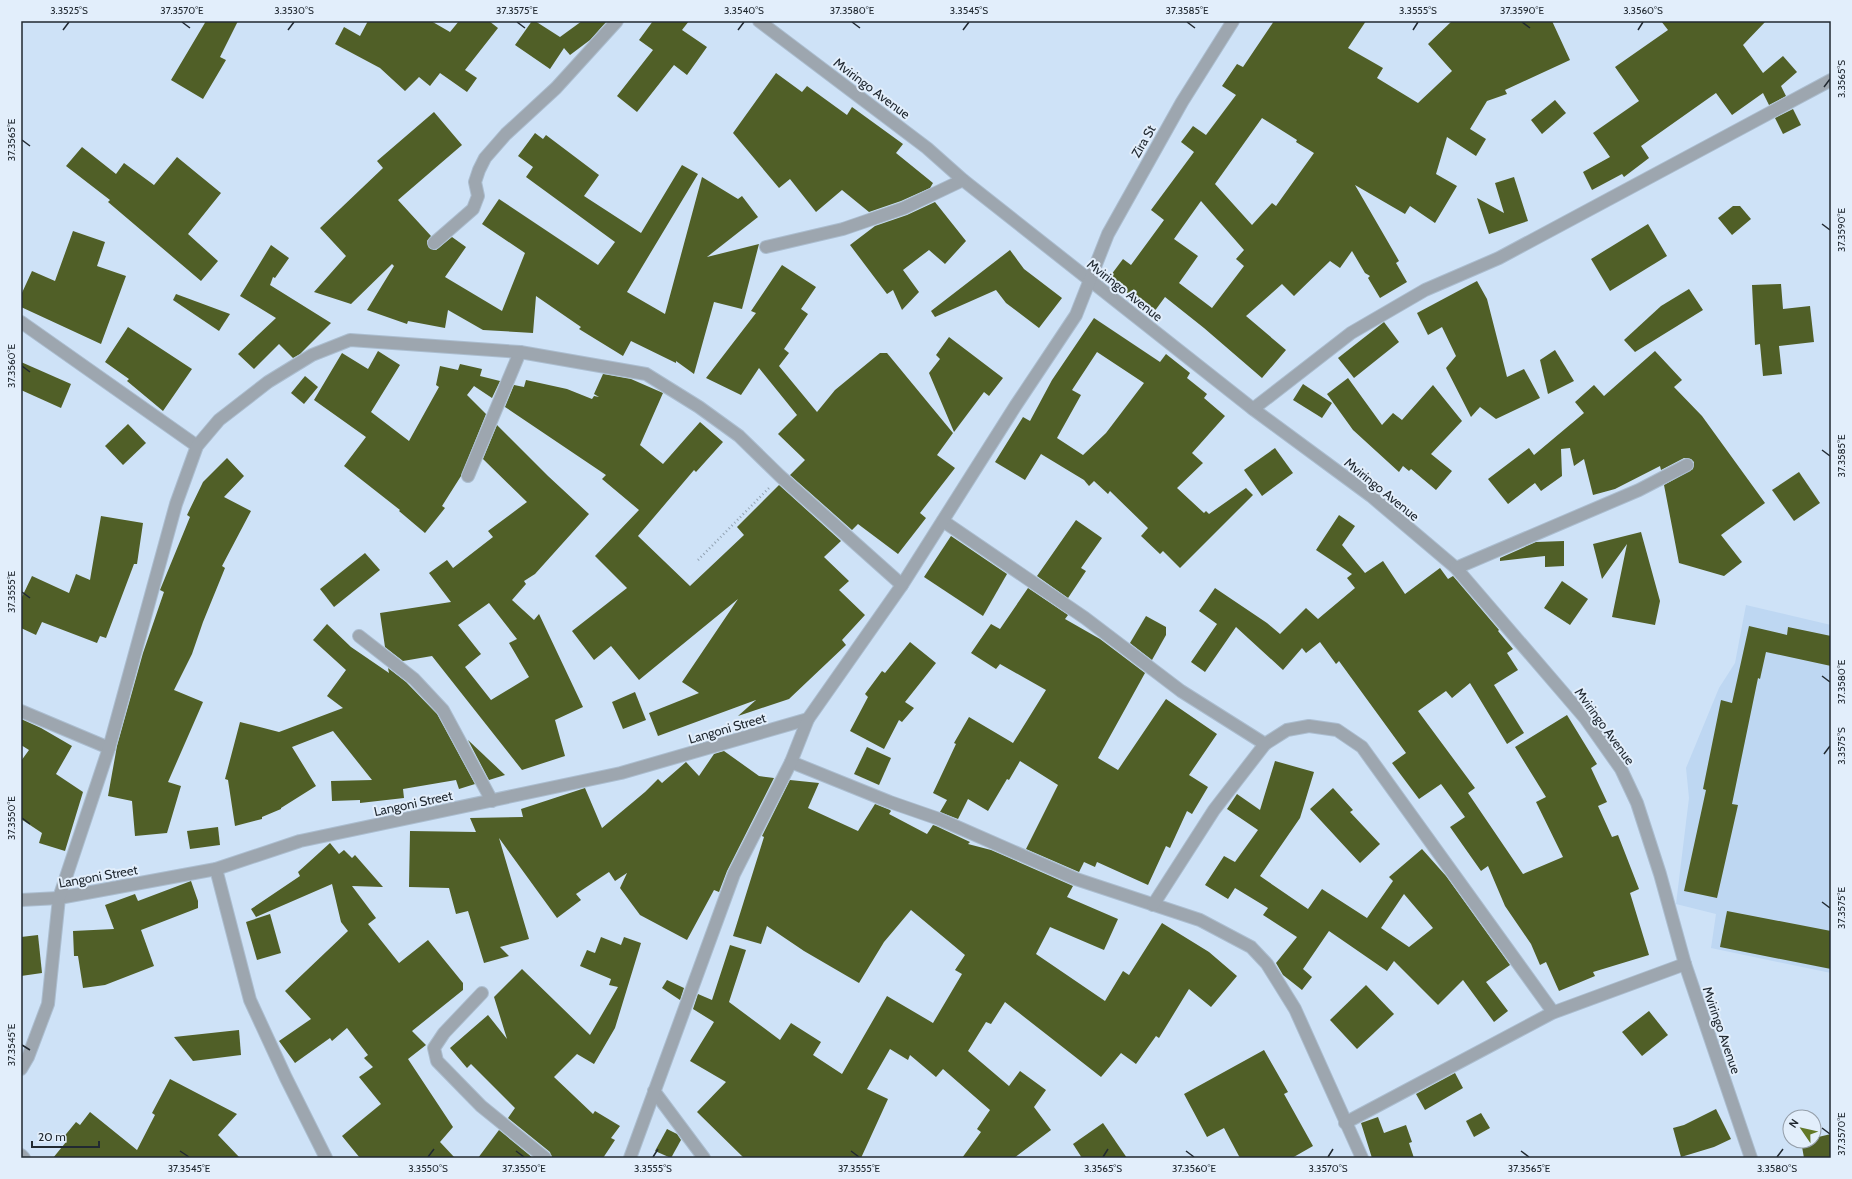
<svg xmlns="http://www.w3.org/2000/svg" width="1852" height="1179" viewBox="0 0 1852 1179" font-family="Cabin,sans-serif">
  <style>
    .built { fill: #bed7f2 }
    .building { fill: #505f27; fill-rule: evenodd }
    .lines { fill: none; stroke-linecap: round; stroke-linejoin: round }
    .minor-casing { stroke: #abbdcf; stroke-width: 14 }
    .path { stroke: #92a2b2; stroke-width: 2.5; stroke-dasharray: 1 3; stroke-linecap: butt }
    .minor { stroke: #9da6af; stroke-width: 12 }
    .ticks { fill: none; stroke: #212931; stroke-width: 1.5 }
    .labels { text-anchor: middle; stroke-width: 4; stroke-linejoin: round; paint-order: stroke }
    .street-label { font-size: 13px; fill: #212931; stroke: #e2eefb }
    .neatline { fill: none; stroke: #212931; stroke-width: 1.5 }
    .ticks-label { font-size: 10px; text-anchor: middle; fill: #212931 }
  </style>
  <rect width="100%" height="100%" fill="#cee2f7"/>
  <!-- built -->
  <polygon class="built" points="1746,605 1831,625 1831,973 1711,948 1716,914 1676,904 1689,798 1686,768 1719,688 1735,663"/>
  <!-- building -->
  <g class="building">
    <polygon points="206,21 238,21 220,57 226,60 203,99 171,80"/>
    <polygon points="368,21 431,21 450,32 459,21 489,21 498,28 465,70 477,78 467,92 440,73 430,86 419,77 405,91 380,68 335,44 344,27 360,36"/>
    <polygon points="532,21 535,21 560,37 582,21 607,21 590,40 570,55 564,48 550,69 515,45"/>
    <polygon points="653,21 689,21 682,30 707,47 687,75 674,65 637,112 617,96 653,50 639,40"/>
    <path d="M 1274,21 L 1366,21 L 1348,48 L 1383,68 L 1377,78 L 1418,103 L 1452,71 L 1428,44 L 1452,21 L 1552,21 L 1570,60 L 1505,90 L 1507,94 L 1487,101 L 1470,129 L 1486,139 L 1476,156 L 1447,137 L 1436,174 L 1457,186 L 1435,223 L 1410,206 L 1405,214 L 1355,185 L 1399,261 L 1396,263 L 1407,282 L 1380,298 L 1368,278 L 1370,276 L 1365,273 L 1352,251 L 1340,268 L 1330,261 L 1294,296 L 1282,284 L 1246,316 L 1286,350 L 1262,378 L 1204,328 L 1165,297 L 1154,312 L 1108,279 L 1123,259 L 1131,265 L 1164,220 L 1151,210 L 1194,152 L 1181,142 L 1193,126 L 1206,135 L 1236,95 L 1222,86 L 1237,64 L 1243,67 ZM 1262,118 L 1297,140 L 1296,142 L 1314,153 L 1276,206 L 1272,203 L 1252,225 L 1215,184 ZM 1201,201 L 1244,250 L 1236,259 L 1244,266 L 1212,308 L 1179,283 L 1198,256 L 1174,239 Z"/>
    <polygon points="1661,21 1766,21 1743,45 1763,73 1783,56 1797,72 1781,86 1786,96 1769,105 1763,93 1732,115 1716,93 1641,146 1649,158 1624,177 1622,174 1592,190 1583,172 1610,157 1593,133 1639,101 1615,67 1668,30"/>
    <polygon points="776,73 802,92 807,86 847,115 852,107 903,144 896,153 933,183 930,188 901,201 869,212 842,190 816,212 790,179 779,188 733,133"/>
    <polygon points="1555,100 1566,113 1542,134 1531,120"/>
    <polygon points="1793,109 1801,125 1783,134 1775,118"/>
    <polygon points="434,112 462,145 398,200 431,236 427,241 429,248 436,250 452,237 466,247 445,277 502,311 525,253 482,224 499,199 598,265 615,242 526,177 533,167 518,156 535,133 543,139 546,135 599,175 584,196 641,233 682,165 698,174 627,292 665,314 702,177 738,199 742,196 758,217 707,257 759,244 742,309 714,302 694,374 676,361 676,363 631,341 623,356 579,329 581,327 536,296 533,333 483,330 448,310 445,328 408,321 407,324 367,310 394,266 392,264 351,304 314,292 346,256 320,228 383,168 377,161"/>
    <polygon points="82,147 116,174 124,163 154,185 177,157 221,193 188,234 218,261 201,281 108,202 110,200 66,166"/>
    <polygon points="1514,177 1528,221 1489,234 1477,198 1504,213 1495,183"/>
    <polygon points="935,202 966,241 945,264 929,250 903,270 919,292 902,310 893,290 887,294 850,245 875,226 907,215"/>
    <polygon points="1733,206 1740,206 1751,219 1732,235 1718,218"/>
    <polygon points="1648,224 1667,256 1610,291 1591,259"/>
    <polygon points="73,231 105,242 97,266 126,276 101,344 21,307 21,295 32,271 55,281"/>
    <polygon points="271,245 289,258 275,278 273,277 270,285 331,323 300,354 293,358 279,344 254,369 238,354 276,318 240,296"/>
    <polygon points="1010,250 1024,269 1062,298 1039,328 1006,303 996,290 935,317 931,311"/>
    <polygon points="782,265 816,287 801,309 808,314 784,349 789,353 779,366 817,412 835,390 880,353 887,353 953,433 937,455 955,468 920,513 926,518 898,554 858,524 852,530 790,475 805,460 778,434 797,415 759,368 741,395 706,378 756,313 751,311"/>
    <polygon points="1477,281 1487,299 1507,377 1524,369 1540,398 1496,419 1480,407 1471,417 1446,368 1456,356 1442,327 1428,335 1417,313"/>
    <polygon points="1781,284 1783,309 1810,306 1814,342 1779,346 1782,374 1763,376 1760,344 1755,345 1752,285"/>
    <polygon points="1689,289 1703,310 1635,352 1624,340 1661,306"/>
    <polygon points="176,294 230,314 219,331 173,300"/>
    <path d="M 1094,318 L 1160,362 L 1166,354 L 1190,373 L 1187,378 L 1207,394 L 1204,398 L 1225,416 L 1192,453 L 1203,463 L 1177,488 L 1204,513 L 1206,511 L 1209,514 L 1246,488 L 1253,495 L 1180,568 L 1163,551 L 1160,554 L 1141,536 L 1148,528 L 1110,491 L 1108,494 L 1094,481 L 1089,486 L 1084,480 L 1041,454 L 1025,480 L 995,462 L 1023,417 L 1030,421 L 1052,380 ZM 1097,352 L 1144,383 L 1106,433 L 1083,455 L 1057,438 L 1081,395 L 1072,390 Z"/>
    <polygon points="1384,322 1399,342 1354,378 1338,358"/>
    <polygon points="128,327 192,369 163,411 127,381 129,379 105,362"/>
    <polygon points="949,337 1003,378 989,396 984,392 954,432 929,373 940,359 936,355"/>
    <polygon points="1555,350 1574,381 1548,394 1540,360"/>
    <polygon points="378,351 400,365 371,412 409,441 439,387 436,385 440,366 458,370 460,364 482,369 480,376 500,381 492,398 474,386 467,395 486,414 461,476 442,506 445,508 425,533 399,511 400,510 344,466 366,437 314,400 342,353 368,369"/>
    <polygon points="1655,351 1682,380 1674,387 1702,416 1765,503 1721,535 1742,562 1724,576 1679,563 1664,485 1693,469 1694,462 1691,459 1684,458 1661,470 1660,466 1615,489 1593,495 1584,459 1574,466 1570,448 1561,449 1562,476 1541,491 1535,483 1508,504 1488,479 1529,448 1534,455 1584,413 1575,402 1594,385 1604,396"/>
    <polygon points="21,362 71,384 61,408 21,390"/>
    <polygon points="603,374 631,379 663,393 640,445 663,464 700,422 723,442 696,472 694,470 638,536 690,586 744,535 737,527 779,485 841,541 824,557 849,581 839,590 865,615 842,640 846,645 789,699 738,716 756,700 658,736 649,713 699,693 682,682 738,599 639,680 611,646 594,660 572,631 627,588 595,556 639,510 602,479 606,475 505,407 514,385 524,387 526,380 567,389 592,399 594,396 599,397 594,394"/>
    <polygon points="305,376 318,387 304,404 291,393"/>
    <polygon points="1348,378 1382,425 1393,413 1402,420 1433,385 1462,421 1431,454 1452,471 1436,490 1411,469 1409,471 1403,466 1399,472 1353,430 1327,394"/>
    <polygon points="1303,384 1332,403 1322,418 1293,400"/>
    <polygon points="128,424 146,443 123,465 105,446"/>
    <path d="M 497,425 L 548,476 L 589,514 L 535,574 L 524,581 L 526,584 L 512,600 L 534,620 L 539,614 L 583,707 L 555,720 L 565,756 L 522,770 L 432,656 L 403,661 L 385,647 L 380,613 L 451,602 L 429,573 L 447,560 L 453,568 L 493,537 L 488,531 L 527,502 L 483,459 ZM 489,603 L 517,639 L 509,643 L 529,677 L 491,700 L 465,667 L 481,654 L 458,625 Z"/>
    <polygon points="1275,448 1293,473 1262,496 1244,470"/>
    <polygon points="227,458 244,476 224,497 251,511 222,566 225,568 203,622 192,654 174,690 203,702 168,782 181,786 167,833 135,836 132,801 108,796 117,746 143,653 164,592 160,590 190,517 187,515 203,482"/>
    <polygon points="1799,472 1820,503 1794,521 1772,490"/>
    <polygon points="1339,515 1355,526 1342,545 1365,573 1383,561 1405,594 1440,568 1448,579 1453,576 1499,630 1498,631 1513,649 1507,653 1518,670 1494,685 1524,733 1507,744 1470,683 1452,698 1446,691 1418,711 1475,788 1468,793 1523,874 1563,857 1536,802 1546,797 1515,747 1567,715 1597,764 1591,768 1607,802 1598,806 1612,837 1618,835 1639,889 1630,893 1649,955 1593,972 1595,976 1559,991 1546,962 1540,965 1531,944 1505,906 1488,866 1481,871 1450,827 1465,817 1441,784 1419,799 1392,763 1406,753 1339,661 1336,664 1320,642 1306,653 1302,648 1283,670 1236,627 1205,672 1191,662 1217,624 1199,611 1215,588 1267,623 1280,634 1306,608 1318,619 1355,588 1347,578 1352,574 1316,550"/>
    <polygon points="101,516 143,523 137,564 134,564 106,638 100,636 97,643 42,622 36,635 21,628 21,599 32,576 69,593 76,574 90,580"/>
    <polygon points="1076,520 1102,538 1081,568 1086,571 1068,598 1037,576"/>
    <polygon points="1641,532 1660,601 1655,625 1612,617 1627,544 1602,579 1593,544"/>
    <polygon points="951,536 1007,574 983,616 924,577"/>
    <polygon points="1564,541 1564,566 1545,567 1545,556 1500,561 1500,558 1536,542"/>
    <polygon points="365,553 380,570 334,607 320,589"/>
    <polygon points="1562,581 1588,599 1570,625 1544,608"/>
    <polygon points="1028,588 1068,615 1065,619 1100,639 1145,673 1098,758 1118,770 1166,699 1217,734 1189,775 1208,787 1192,814 1187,811 1170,848 1166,846 1148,885 1097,862 1095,867 1084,862 1079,872 1026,849 1058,785 1020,761 1009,780 1007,779 988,811 968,799 958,819 940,812 947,800 933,793 956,744 954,743 969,717 1013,743 1046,690 1000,664 996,669 971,653 991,624 1000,629"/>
    <polygon points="1146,616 1166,627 1166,635 1152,660 1130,643"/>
    <polygon points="327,624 351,647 389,673 388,668 406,682 437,714 475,784 459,789 456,780 403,789 404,798 360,803 360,800 332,801 331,781 372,780 333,731 292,747 316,786 281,808 281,809 262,817 262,819 235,826 228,780 225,779 240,722 279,732 343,708 327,696 346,670 313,640"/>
    <polygon points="1749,626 1787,635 1788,627 1831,636 1831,666 1766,652 1760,679 1758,678 1732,804 1738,805 1717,898 1684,891 1706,790 1703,789 1721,700 1732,703"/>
    <polygon points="910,642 936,663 905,702 914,708 902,722 899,720 884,749 850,731 868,697 865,694 882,671 885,673"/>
    <polygon points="635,692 646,720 623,729 612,702"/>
    <polygon points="21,719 41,728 72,746 56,774 83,792 65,851 39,843 42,833 21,819 21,761 29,750 21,745"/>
    <polygon points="468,740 505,775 489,780"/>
    <polygon points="867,747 891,758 879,785 854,774"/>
    <polygon points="724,751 759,776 774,778 727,871 719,892 714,890 687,940 640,915 620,888 627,873 615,881 609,872 576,894 581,900 557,918 499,838 529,939 500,947 509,956 484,963 468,911 456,914 449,888 409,887 410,831 476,832 470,818 523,817 521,809 585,788 602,828 645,792 658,779 662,783 686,762 699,776 714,754"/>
    <path d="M 1275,761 L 1314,772 L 1300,818 L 1260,876 L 1308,909 L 1322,889 L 1367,918 L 1393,881 L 1389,877 L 1422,849 L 1446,876 L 1510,965 L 1486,982 L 1508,1011 L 1494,1022 L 1463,980 L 1438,1005 L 1394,961 L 1387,971 L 1329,931 L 1303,969 L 1312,977 L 1302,990 L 1283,975 L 1276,963 L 1297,937 L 1263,915 L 1268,908 L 1235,888 L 1228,899 L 1205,885 L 1224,856 L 1235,862 L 1258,830 L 1227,809 L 1237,794 L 1260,810 ZM 1404,894 L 1433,928 L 1409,947 L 1381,928 Z"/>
    <polygon points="790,780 819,783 808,808 858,831 875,804 890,810 891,811 889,814 927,834 933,825 936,826 970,842 968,844 991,850 1073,886 1067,897 1118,919 1104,950 1050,927 1036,954 1105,1001 1123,971 1129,975 1162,923 1209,952 1237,976 1211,1007 1189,989 1159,1038 1156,1036 1136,1064 1121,1053 1101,1077 1005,1002 991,1024 986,1022 968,1051 1009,1086 1020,1071 1046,1090 1034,1107 1051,1130 1014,1158 962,1158 981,1132 977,1129 990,1110 943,1069 936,1077 910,1055 908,1060 890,1049 867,1089 888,1099 861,1158 744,1158 697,1112 726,1082 690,1061 714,1022 693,1009 698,994 712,1000 730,945 746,950 729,1002 780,1040 791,1023 821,1042 813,1055 842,1074 887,996 933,1023 962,974 955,970 965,955 911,910 884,942 859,983 804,951 767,926 761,944 733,936 764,837 762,836"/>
    <polygon points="1333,788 1353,810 1350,812 1380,844 1360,863 1310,809"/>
    <polygon points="218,827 220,845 190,849 187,831"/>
    <polygon points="330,843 339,854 344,850 352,858 355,855 383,887 352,886 376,918 368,924 399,963 428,940 463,983 463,990 412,1031 426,1045 408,1059 453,1127 440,1142 455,1158 360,1158 342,1136 381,1104 359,1077 373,1067 364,1058 368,1055 347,1028 332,1041 330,1038 295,1063 279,1041 311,1019 285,991 348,931 341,922 332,884 256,917 251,909 300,876 298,872"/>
    <polygon points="191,881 198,901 198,908 141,930 154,966 105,985 83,988 78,956 74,956 73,931 114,929 105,905 135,894 138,901"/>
    <polygon points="1727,911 1831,931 1831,969 1720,947"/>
    <polygon points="270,914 281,953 257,960 246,922"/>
    <polygon points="38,935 42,973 21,976 21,937"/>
    <polygon points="601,937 621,945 624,937 641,943 615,1028 594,1064 577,1054 554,1077 593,1114 595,1111 620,1126 611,1138 615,1140 603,1158 552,1158 550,1152 508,1118 515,1108 471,1064 467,1068 450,1048 488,1015 507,1039 494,997 522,969 590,1035 618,987 609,985 611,979 580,966 587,950 595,953"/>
    <polygon points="667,980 684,988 680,1000 662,988"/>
    <polygon points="1366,985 1394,1014 1357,1049 1330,1020"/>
    <polygon points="1649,1011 1668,1035 1642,1056 1622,1032"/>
    <polygon points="239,1030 241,1055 193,1061 174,1037"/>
    <polygon points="1264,1050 1288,1092 1284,1094 1313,1146 1292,1158 1240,1158 1224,1128 1207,1137 1184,1094"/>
    <polygon points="1455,1073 1463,1088 1425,1110 1416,1094"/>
    <polygon points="170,1079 237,1114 218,1135 240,1158 53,1158 66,1142 62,1139 76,1122 80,1125 90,1112 137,1150 155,1115 152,1113"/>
    <polygon points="1716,1109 1731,1139 1714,1147 1681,1157 1673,1128 1684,1125"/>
    <polygon points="1481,1113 1490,1128 1474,1137 1466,1121"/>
    <polygon points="1378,1117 1384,1133 1406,1125 1412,1142 1409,1143 1414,1158 1372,1158 1361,1123"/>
    <polygon points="1103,1123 1127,1158 1082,1158 1073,1144"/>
    <polygon points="667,1129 677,1134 681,1140 671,1158 655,1151"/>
    <polygon points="499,1130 533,1158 478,1158"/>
    <polygon points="1831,1134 1831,1158 1804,1158 1801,1141 1814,1141 1814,1138"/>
  </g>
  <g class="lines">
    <!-- minor casing -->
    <g class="minor-casing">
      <g id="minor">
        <polyline points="759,21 927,148 963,180 1253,409 1371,496 1456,568 1585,718 1621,769 1637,803 1660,874 1685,964 1751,1158"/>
        <polyline points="434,243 473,209 478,196 475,182 479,170 485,158 506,134 556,88 617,21"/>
        <polyline points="766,247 843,229 904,208 963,180"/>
        <polyline points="21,322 197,446"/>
        <polyline points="1253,409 1351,333 1425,290 1499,258 1831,80"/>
        <polyline points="468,476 520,352"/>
        <polyline points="943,521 1085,618 1181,691 1265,744 1287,730 1309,726 1337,730 1362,747 1553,1012"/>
        <polyline points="1456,568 1639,490 1687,465"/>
        <polyline points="359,636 414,679 443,710 492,801"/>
        <polyline points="21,711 109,748"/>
        <polyline points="791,762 890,802 939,819 1076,879 1200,920 1251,947 1267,964 1295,1009 1362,1158"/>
        <polyline points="216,869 250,1000 286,1078 326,1158"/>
        <polyline points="21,900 59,898 216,869 300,841 621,773 808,719"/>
        <polyline points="1153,905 1214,810 1265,744"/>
        <polyline points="482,993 444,1033 434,1048 437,1061 481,1106 545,1158"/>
        <polyline points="21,1069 28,1057 48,1004 59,898 109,748 176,504 197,446 219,420 268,382 312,355 350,340 520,352 646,374 699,407 739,436 780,476 902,585"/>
        <polyline points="654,1091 704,1158"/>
        <polyline points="1345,1123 1552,1013 1685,964"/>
        <polyline points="21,1155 24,1158"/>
        <polyline points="630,1158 734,874 791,762 808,719 902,585 1016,405 1076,315 1108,234 1182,102 1233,21"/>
      </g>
    </g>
    <!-- path -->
    <polyline class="path" points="698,560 769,488"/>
    <!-- minor -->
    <use href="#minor" class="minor"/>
  </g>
  <!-- ticks -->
  <path class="ticks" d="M 182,22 L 190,28M 517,22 L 525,28M 852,22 L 860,28M 1187,22 L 1195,28M 1522,22 L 1530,28M 63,30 L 69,22M 288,30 L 294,22M 738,30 L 744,22M 963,30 L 969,22M 1413,30 L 1418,22M 1638,30 L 1643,22M 1824,87 L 1830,79M 22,140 L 30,146M 1822,224 L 1830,230M 22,366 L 30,372M 1822,450 L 1830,456M 22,592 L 30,598M 1822,676 L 1830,682M 1824,754 L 1830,746M 22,818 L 30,824M 1822,902 L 1830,908M 22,1045 L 30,1050M 1822,1128 L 1830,1134M 180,1151 L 189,1157M 516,1151 L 524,1157M 851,1151 L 859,1157M 1186,1151 L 1194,1157M 1521,1151 L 1529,1157M 428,1157 L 434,1149M 653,1157 L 658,1149M 1103,1157 L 1108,1149M 1328,1157 L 1333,1149M 1777,1157 L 1783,1149"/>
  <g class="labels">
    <!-- street labels -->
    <g class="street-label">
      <text transform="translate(872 88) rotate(37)" y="5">Mviringo Avenue</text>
      <text transform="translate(1143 141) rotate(-60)" y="5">Zira St</text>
      <text transform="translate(1125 290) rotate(38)" y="5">Mviringo Avenue</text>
      <text transform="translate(1382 489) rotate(39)" y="5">Mviringo Avenue</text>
      <text transform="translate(1605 726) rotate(54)" y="5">Mviringo Avenue</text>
      <text transform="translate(727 728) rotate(-16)" y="5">Langoni Street</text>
      <text transform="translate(413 803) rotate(-12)" y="5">Langoni Street</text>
      <text transform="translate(98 876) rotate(-10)" y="5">Langoni Street</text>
      <text transform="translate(1722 1030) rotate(71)" y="5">Mviringo Avenue</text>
    </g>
  </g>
  <!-- border -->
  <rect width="1852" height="1179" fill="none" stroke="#e2eefb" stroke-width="44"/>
  <!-- north arrow -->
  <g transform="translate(1802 1129) rotate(304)"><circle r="19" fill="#e2eefb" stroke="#959faa"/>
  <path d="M0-3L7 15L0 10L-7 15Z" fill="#627828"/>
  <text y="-6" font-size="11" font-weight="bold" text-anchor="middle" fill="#212931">N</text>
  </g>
  <!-- scale -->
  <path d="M32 1141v6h67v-6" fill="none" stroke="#212931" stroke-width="2"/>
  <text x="38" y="1141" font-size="12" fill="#212931" stroke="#e2eefb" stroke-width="3" paint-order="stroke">20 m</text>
  <rect x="22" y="22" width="1808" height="1135" class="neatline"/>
  <g class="ticks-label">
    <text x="69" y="14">3.3525°S</text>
    <text x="182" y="14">37.3570°E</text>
    <text x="294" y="14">3.3530°S</text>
    <text x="517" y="14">37.3575°E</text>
    <text x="744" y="14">3.3540°S</text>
    <text x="852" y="14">37.3580°E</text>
    <text x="969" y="14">3.3545°S</text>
    <text x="1187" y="14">37.3585°E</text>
    <text x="1418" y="14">3.3555°S</text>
    <text x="1522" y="14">37.3590°E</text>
    <text x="1643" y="14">3.3560°S</text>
    <text transform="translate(1841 79) rotate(-90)" y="4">3.3565°S</text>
    <text transform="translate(11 140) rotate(-90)" y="4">37.3565°E</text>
    <text transform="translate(1841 230) rotate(-90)" y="4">37.3590°E</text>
    <text transform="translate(11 366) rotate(-90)" y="4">37.3560°E</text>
    <text transform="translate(1841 456) rotate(-90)" y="4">37.3585°E</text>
    <text transform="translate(11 592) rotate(-90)" y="4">37.3555°E</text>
    <text transform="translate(1841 682) rotate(-90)" y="4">37.3580°E</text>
    <text transform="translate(1841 746) rotate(-90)" y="4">3.3575°S</text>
    <text transform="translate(11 818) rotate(-90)" y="4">37.3550°E</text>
    <text transform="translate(1841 908) rotate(-90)" y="4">37.3575°E</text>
    <text transform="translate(11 1045) rotate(-90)" y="4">37.3545°E</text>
    <text transform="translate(1841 1134) rotate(-90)" y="4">37.3570°E</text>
    <text x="189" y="1172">37.3545°E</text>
    <text x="428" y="1172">3.3550°S</text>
    <text x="524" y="1172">37.3550°E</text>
    <text x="653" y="1172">3.3555°S</text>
    <text x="859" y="1172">37.3555°E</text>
    <text x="1103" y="1172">3.3565°S</text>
    <text x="1194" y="1172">37.3560°E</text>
    <text x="1328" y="1172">3.3570°S</text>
    <text x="1529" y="1172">37.3565°E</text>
    <text x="1777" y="1172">3.3580°S</text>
  </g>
</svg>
